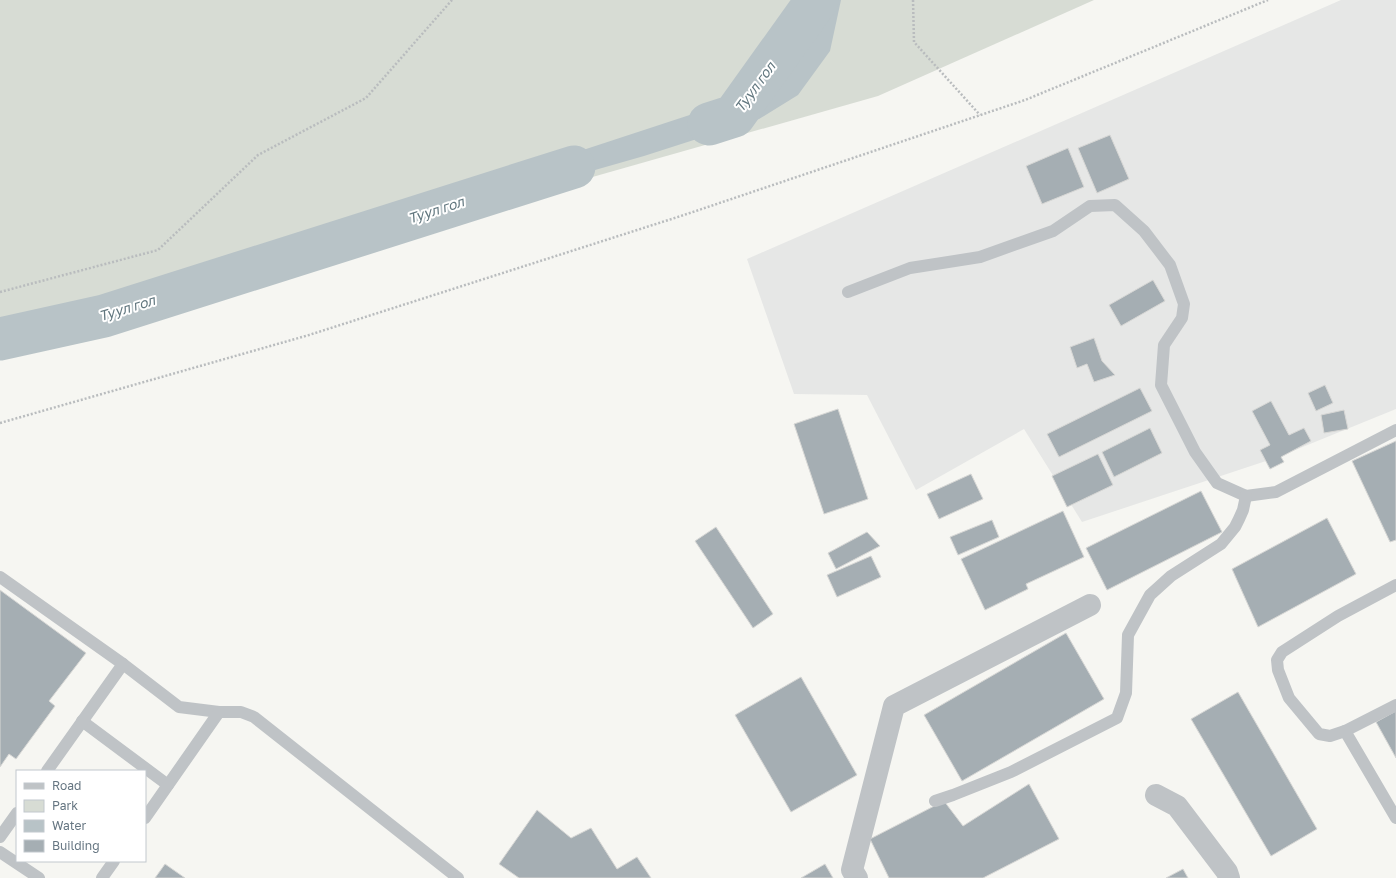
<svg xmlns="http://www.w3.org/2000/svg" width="1396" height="878" viewBox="0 0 1396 878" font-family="'Golos Text',sans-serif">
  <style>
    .built { fill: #e6e7e6 }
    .green { fill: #d7dcd4 }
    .water { fill: #b8c3c7 }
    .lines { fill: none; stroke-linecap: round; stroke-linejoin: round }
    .river { stroke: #b8c3c7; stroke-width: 43 }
    .building { fill: #a5aeb3; stroke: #d7d7d5 }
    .path { stroke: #b9bcbe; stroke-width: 2.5; stroke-dasharray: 2 2; stroke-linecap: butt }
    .lane { stroke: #bfc3c6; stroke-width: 12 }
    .street { stroke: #bfc3c6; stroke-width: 22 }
    .labels { text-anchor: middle; stroke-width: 4; stroke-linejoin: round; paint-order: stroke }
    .water-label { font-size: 14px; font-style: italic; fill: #62777f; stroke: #fff }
  </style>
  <rect width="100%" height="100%" fill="#f6f6f2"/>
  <!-- built -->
  <polygon class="built" points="1341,0 1396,0 1396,409 1278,457 1082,522 1024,429 916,490 867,395 794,394 747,259"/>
  <!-- green -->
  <polygon class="green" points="0,0 1094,0 878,96 0,345"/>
  <!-- water -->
  <polygon class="water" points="811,0 841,0 830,51 798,95 759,119 644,156 518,192 516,172 711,108 779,76"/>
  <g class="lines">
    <!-- river -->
    <g class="river">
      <polyline points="709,124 734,116 817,0"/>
      <polyline points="0,339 104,316 574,167"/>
    </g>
  </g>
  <!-- building -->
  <g class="building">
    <polygon points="1110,135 1129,179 1097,193 1078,148"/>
    <polygon points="1068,148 1084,187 1042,204 1026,166"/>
    <polygon points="1153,280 1165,301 1121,326 1109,305"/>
    <polygon points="1094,338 1102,361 1115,375 1094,382 1087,364 1077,368 1070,347"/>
    <polygon points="1325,385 1333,403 1316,411 1308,393"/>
    <polygon points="1140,388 1152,411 1059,457 1047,434"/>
    <polygon points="1271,401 1289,435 1304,428 1311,441 1281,457 1284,462 1270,469 1260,450 1270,445 1252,411"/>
    <polygon points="838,409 868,499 824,514 794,424"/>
    <polygon points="1344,410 1348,429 1324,433 1321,415"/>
    <polygon points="1150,428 1162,453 1114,477 1102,452"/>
    <polygon points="1396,441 1396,540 1390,542 1352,461"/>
    <polygon points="1098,454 1113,485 1067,507 1052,476"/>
    <polygon points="971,474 983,499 939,519 927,494"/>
    <polygon points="1201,491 1222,532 1107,590 1086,548"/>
    <polygon points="1063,511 1084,557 1026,584 1028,589 985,610 961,559"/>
    <polygon points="1327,518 1356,574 1258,627 1232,569"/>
    <polygon points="992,520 999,537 958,555 950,537"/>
    <polygon points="716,527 773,614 753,628 695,541"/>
    <polygon points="867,532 880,546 836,569 828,553"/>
    <polygon points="871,556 881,577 837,597 827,575"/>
    <polygon points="0,590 86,653 49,701 55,706 16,759 9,754 0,767"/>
    <polygon points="1066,633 1104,699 962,781 924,715"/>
    <polygon points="801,677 857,775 791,812 735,715"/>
    <polygon points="1238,692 1317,829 1271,856 1191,719"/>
    <polygon points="1396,711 1396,758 1376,722"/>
    <polygon points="1029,784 1059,839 983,878 889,878 870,839 944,801 963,826"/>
    <polygon points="537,810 571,838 591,828 617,869 637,857 651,878 519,878 499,864"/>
    <polygon points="165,864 185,878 155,878"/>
    <polygon points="825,864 833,878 801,878"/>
    <polygon points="1183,869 1188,878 1166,878"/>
  </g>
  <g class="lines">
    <!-- path -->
    <g class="path">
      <polyline points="913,0 914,42 980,115"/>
      <polyline points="0,292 158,250 258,155 366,98 452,0"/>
      <polyline points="0,423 309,335 684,215 1025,100 1268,0"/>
    </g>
    <!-- lane -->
    <g class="lane">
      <polyline points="848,292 910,268 980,257 1053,231 1090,206 1115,205 1144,231 1170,265 1184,304 1182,318 1164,345 1161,385 1195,452 1217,483 1246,496 1276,492 1396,430"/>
      <polyline points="0,577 123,664 179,707 219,712 241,712 254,717 458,878"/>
      <polyline points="1396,585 1338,616 1282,652 1277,660 1278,670 1289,698 1319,734 1330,736 1345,731 1396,705"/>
      <polyline points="82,721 168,785"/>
      <polyline points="1345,731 1396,818"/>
      <polyline points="47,771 123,664"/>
      <polyline points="935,801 953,795 1011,772 1117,718 1126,693 1128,635 1150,595 1171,576 1221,544 1235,527 1239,519 1243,510 1246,496"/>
      <polyline points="145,818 219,712"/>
      <polyline points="0,837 17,813"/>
      <polyline points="0,852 39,878"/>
      <polyline points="102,878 114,861"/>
    </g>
    <!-- street -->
    <g class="street">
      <polyline points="1156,795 1177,806 1227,872 1229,878"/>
      <polyline points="857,878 852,870 894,706 1090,605"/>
    </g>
  </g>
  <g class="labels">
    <!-- water labels -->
    <g class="water-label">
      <text transform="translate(755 87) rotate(-54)" y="5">Туул гол</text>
      <text transform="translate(436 210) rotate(-18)" y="5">Туул гол</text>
      <text transform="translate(127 308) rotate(-17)" y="5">Туул гол</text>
    </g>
  </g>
  <!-- legend -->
  <rect x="16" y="770" width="130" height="92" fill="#ffffff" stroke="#c2c8cd"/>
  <rect x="24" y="783" width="20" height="6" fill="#bfc3c6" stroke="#c2c8cd"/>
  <text x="52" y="790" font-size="12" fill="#667682">Road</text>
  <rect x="24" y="800" width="20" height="12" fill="#d7dcd4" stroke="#c2c8cd"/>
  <text x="52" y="810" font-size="12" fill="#667682">Park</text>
  <rect x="24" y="820" width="20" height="12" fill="#b8c3c7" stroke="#c2c8cd"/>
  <text x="52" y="830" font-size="12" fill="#667682">Water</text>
  <rect x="24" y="840" width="20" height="12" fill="#a5aeb3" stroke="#c2c8cd"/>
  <text x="52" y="850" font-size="12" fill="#667682">Building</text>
</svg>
